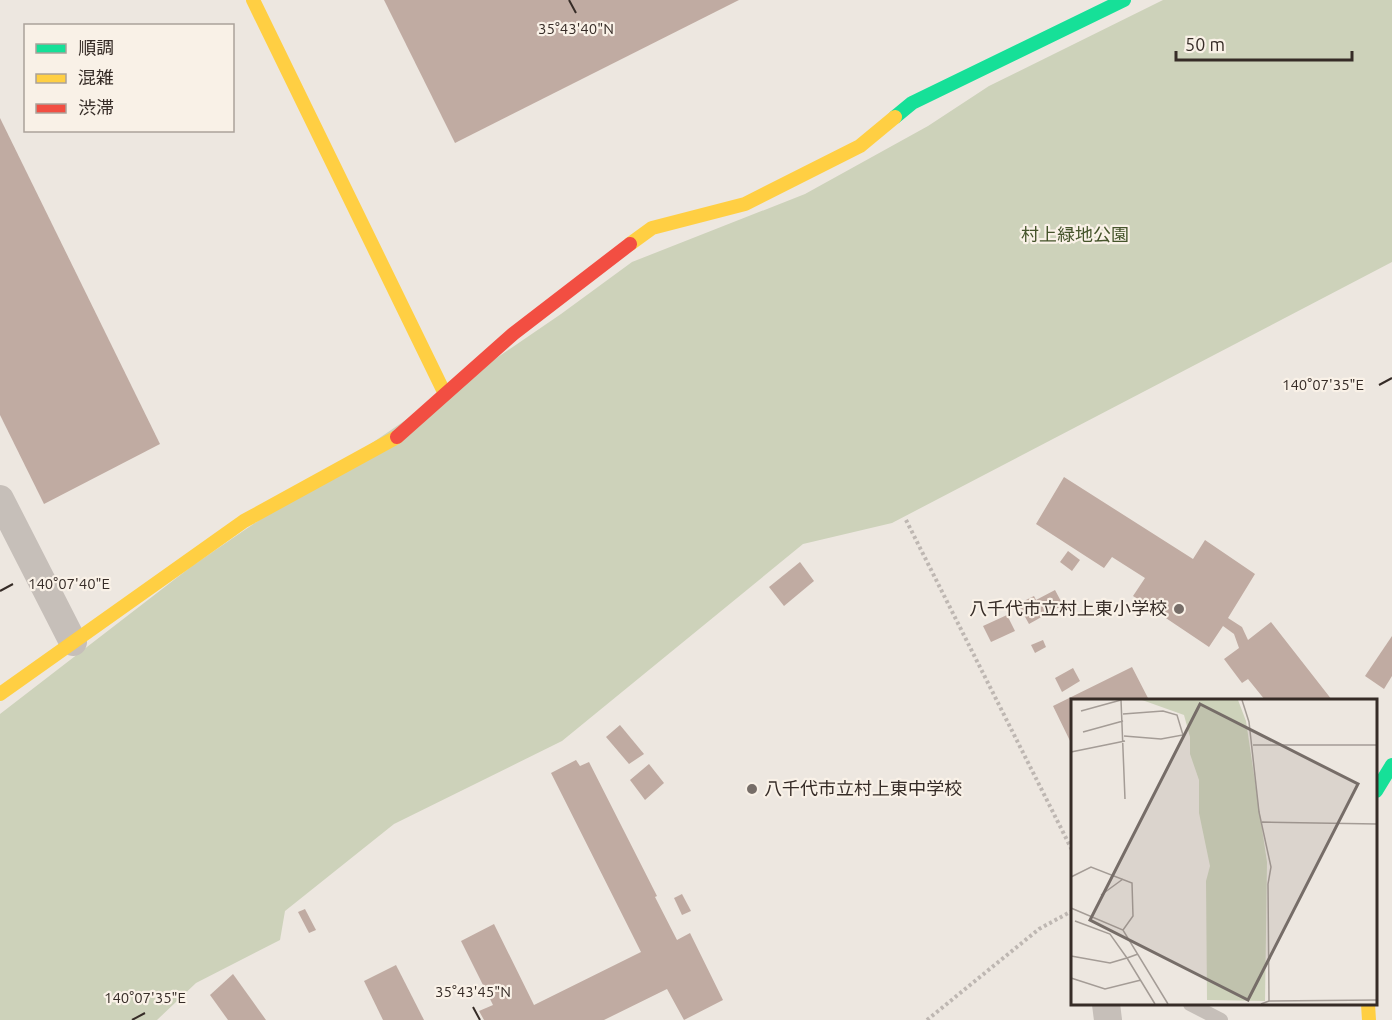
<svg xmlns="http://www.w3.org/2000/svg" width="1392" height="1020" viewBox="0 0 1392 1020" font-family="Ubuntu,'Noto Sans JP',sans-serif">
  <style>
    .green { fill: #cdd2ba }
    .building { fill: #c0aba2 }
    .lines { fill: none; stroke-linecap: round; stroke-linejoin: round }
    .path { stroke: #beb7b2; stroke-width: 4; stroke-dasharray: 3 3; stroke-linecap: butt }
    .lane { stroke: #c6bfb9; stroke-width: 14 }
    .street { stroke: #c6bfb9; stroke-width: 28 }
    .fast { stroke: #16e098; stroke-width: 14 }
    .slow { stroke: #ffcf43; stroke-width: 14 }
    .jam { stroke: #f24e42; stroke-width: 14 }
    .ticks { fill: none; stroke: #362c27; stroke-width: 2 }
    .poi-dot { fill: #766d68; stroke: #f9f1e7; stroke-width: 2 }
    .labels { text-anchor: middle; stroke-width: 4.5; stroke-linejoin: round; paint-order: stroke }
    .park-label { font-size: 18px; fill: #45542b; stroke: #f9f1e7 }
    .poi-label { font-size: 18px; fill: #362c27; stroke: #f9f1e7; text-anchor: end }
    .inset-road { fill: none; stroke: #a49c96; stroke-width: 1.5 }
    .view { fill: #766d68; fill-opacity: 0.15; stroke: #766d68; stroke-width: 3 }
    .inset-edge { fill: none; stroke: #362c27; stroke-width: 3 }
    .ticks-label { font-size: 15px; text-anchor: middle; fill: #362c27; stroke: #f9f1e7; stroke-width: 4.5; stroke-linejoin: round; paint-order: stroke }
  </style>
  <rect width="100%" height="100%" fill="#ede7e0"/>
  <!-- green -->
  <polygon class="green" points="1163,0 1392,0 1392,262 892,523 803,544 562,741 394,824 285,911 280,940 196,983 157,1020 0,1020 0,714 192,566 561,314 632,262 805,194 928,126 989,86"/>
  <!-- building -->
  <g class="building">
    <polygon points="384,0 739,0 455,143"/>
    <polygon points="0,118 160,444 44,504 0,415"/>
    <polygon points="1064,477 1193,559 1205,540 1255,574 1228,618 1242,627 1248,640 1271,622 1332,700 1265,700 1248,679 1242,683 1224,659 1239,648 1234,634 1223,626 1209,647 1133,596 1145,578 1112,557 1104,568 1036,524"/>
    <polygon points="1068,551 1080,560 1072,571 1060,562"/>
    <polygon points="800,562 814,581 784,606 769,587"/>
    <polygon points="1055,590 1063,605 1029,624 1018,604 1034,596 1036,600"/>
    <polygon points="1007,615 1015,631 991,642 983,626"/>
    <polygon points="1392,636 1392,676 1384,689 1365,676"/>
    <polygon points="1043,640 1046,647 1035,653 1031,645"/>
    <polygon points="1132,667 1149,700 1072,700 1072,745 1053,706"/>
    <polygon points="1073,668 1080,681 1062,692 1055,678"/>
    <polygon points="620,725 644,754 629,764 606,737"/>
    <polygon points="576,760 580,766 589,762 657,896 655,897 677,940 690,933 723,1000 684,1020 667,989 604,1020 484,1020 479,1011 493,1005 461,941 494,924 534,1005 641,952 551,773"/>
    <polygon points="649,764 664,783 645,800 630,780"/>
    <polygon points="682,894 691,911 682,915 674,898"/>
    <polygon points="305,909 316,930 309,933 298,912"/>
    <polygon points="396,965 424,1020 383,1020 364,981"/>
    <polygon points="233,974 266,1020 228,1020 210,995"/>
  </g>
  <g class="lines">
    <!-- path -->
    <g class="path">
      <polyline points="906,520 1072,850"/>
      <polyline points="927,1020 1039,929 1072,911"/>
    </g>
    <!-- lane -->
    <polyline class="lane" points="1190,1004 1221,1020"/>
    <!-- street -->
    <g class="street">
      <polyline points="0,499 73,642"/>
      <polyline points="1106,1004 1108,1020"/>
    </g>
    <!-- fast -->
    <g class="fast">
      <polyline points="895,117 912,103 1124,0"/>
      <polyline points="1376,791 1392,765"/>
    </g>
    <!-- slow -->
    <g class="slow">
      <polyline points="253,0 445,394"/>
      <polyline points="630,244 652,228 745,204 860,146 895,117"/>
      <polyline points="0,694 244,521 397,437"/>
      <polyline points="1368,1004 1369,1020"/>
    </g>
    <!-- jam -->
    <polyline class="jam" points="397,437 513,334 630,244"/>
  </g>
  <!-- ticks -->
  <path class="ticks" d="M 569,0 L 576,13M 1379,385 L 1392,378M 0,591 L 13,584M 473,1007 L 480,1020M 132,1020 L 145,1013"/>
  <!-- markers -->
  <g class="poi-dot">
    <circle cx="1179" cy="609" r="6"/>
    <circle cx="752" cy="789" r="6"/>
  </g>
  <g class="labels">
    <!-- park labels -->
    <g class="park-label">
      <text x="1075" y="241">村上緑地公園</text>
    </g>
    <!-- poi labels -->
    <g class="poi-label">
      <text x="1167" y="615">八千代市立村上東小学校</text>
      <text x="764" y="795" text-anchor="start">八千代市立村上東中学校</text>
    </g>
  </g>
  <!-- overview -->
  <g transform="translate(1071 699)">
    <rect width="306" height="306" fill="#ede7e0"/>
    <path d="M 71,1 L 167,1 L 175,22 L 196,163 L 194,302 L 136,301 L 135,182 L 139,167 L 128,114 L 128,81 L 119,55 L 119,38 L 113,16 Z" fill="#cdd2ba"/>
    <path class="inset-road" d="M 50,1 L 54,100M 171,1 L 178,23 L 188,113 L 200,168 L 197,185 L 198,302M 10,12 L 50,1M 52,15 L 92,12 L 106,16 L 112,36 L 90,40 L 53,37M 12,33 L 52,22M 182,46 L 306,46M 0,53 L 54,42M 191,123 L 306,125M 0,178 L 20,168 L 61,184 L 62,217 L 52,231M 30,196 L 52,180M 0,209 L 52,231 L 97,305M 4,222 L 39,235 L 56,259 L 67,255M 0,257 L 39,264 L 56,259 L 84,305M 0,279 L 34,290 L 70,281M 190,305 L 198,302 L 306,301"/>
    <path class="view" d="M 129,5 L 287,85 L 177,301 L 19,221 Z"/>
    <rect width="306" height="306" class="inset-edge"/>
  </g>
  <g class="ticks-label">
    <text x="576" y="34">35°43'40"N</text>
    <text x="1323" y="390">140°07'35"E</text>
    <text x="69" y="589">140°07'40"E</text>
    <text x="473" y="997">35°43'45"N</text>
    <text x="145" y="1003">140°07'35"E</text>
  </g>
  <!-- legend -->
  <rect x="24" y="24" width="210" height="108" fill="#f9f1e7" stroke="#aba29a" stroke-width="1.5"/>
  <rect x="36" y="44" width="30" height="9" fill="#16e098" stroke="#aba29a" stroke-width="1.5"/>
  <text x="78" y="54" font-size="18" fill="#362c27">順調</text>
  <rect x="36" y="74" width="30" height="9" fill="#ffcf43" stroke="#aba29a" stroke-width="1.5"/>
  <text x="78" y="84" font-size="18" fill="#362c27">混雑</text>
  <rect x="36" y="104" width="30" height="9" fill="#f24e42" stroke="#aba29a" stroke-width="1.5"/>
  <text x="78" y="114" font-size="18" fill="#362c27">渋滞</text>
  <!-- scale -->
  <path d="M1176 51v9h176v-9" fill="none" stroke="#362c27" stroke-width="3"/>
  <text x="1185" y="51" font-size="18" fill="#362c27" stroke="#f9f1e7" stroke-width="4.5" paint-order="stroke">50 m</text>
</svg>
